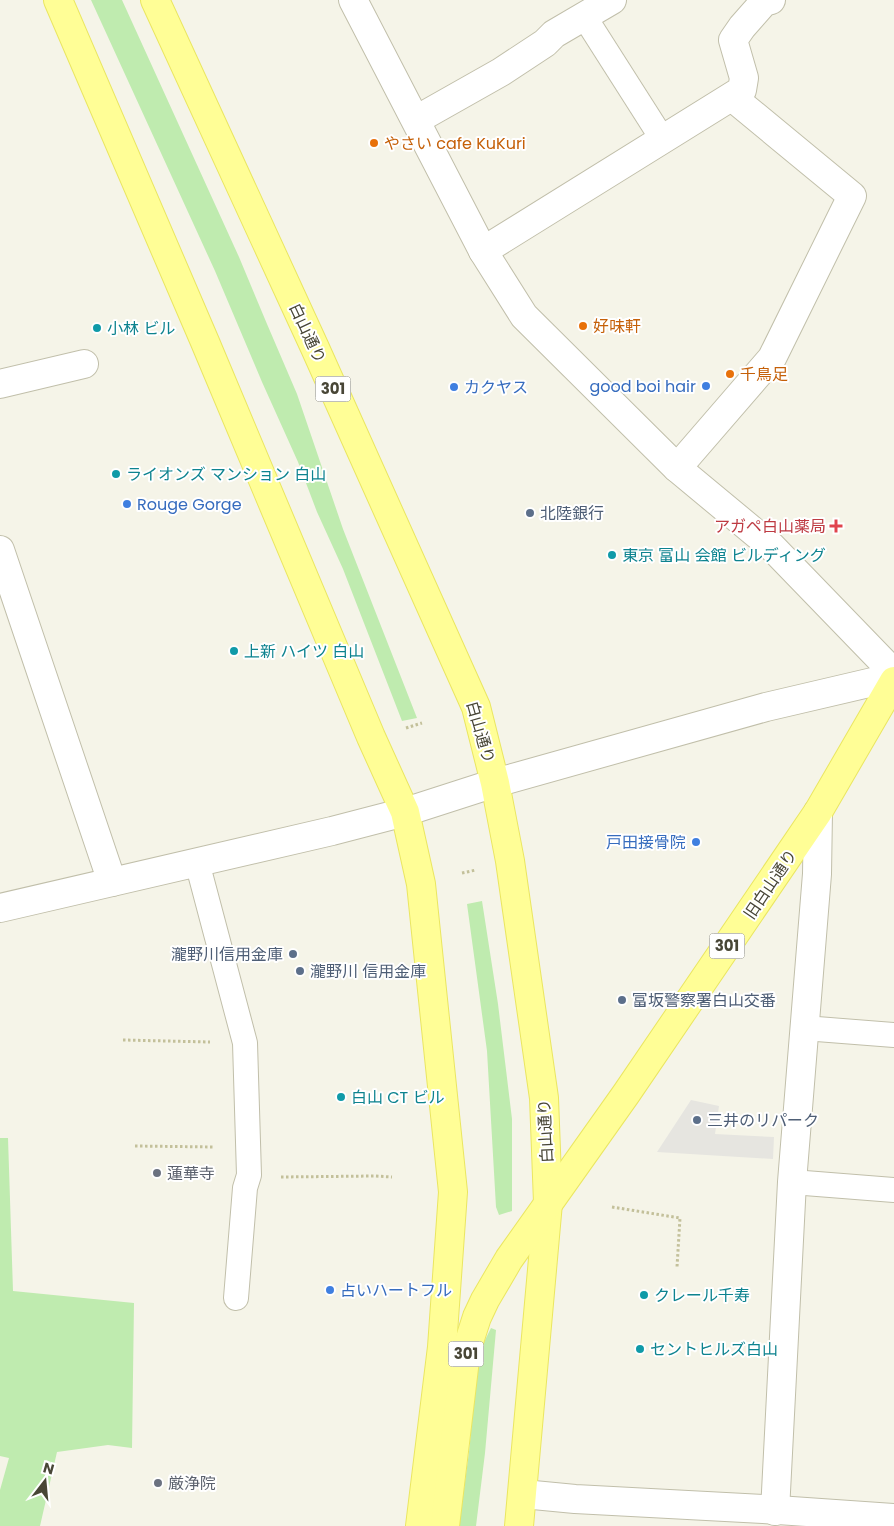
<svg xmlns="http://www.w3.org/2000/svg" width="894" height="1526" viewBox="0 0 894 1526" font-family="Poppins,'Noto Sans JP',sans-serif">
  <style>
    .green { fill: #bfebaf }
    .parking { fill: #e6e5e0 }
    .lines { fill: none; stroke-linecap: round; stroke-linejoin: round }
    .service-casing { stroke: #c1bfaa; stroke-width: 26 }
    .minor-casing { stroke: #c1bfaa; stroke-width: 30 }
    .tertiary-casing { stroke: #c1bfaa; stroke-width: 30 }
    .primary-casing { stroke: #eae661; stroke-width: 30 }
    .path { stroke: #c3c09a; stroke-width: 3; stroke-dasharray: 2.5 2.5; stroke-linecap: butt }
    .service { stroke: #fff; stroke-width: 24 }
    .minor { stroke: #fff; stroke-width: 28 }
    .tertiary { stroke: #fff; stroke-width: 28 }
    .primary { stroke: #fffe96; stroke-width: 28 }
    .food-dot { fill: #e8710a; stroke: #fff; stroke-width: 2 }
    .culture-dot { fill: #0f9aa8; stroke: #fff; stroke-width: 2 }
    .shop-dot { fill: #3f7fe0; stroke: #fff; stroke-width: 2 }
    .service-dot { fill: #5c6f8a; stroke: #fff; stroke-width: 2 }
    .health-dot { fill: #e0444e; stroke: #fff; stroke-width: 2 }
    .worship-dot { fill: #6b7280; stroke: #fff; stroke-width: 2 }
    .labels { text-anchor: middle; stroke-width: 4; stroke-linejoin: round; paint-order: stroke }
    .shield { fill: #fff; stroke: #7f7e72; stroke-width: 1 }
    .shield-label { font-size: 15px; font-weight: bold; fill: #484636 }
    .food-label { font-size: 16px; fill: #c56008; stroke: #fff; text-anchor: start }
    .culture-label { font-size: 16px; fill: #0d838f; stroke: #fff; text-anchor: start }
    .street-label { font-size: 16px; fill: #484636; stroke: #fff }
    .shop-label { font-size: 16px; fill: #366cbe; stroke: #fff; text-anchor: start }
    .service-label { font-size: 16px; fill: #4e5e75; stroke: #fff; text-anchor: start }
    .health-label { font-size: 16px; fill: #be3a42; stroke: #fff; text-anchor: end }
    .worship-label { font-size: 16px; fill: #5b616d; stroke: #fff; text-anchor: start }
  </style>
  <rect width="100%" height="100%" fill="#f5f4e8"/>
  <!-- green -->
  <g class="green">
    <polygon points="91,0 122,0 239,257 267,324 297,394 343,529 417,718 402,721 343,569 317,512 298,462 262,382 215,271"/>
    <polygon points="482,901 498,1004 512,1119 512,1211 499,1215 496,1207 487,1051 467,904"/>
    <polygon points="0,1138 8,1138 13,1291 134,1303 132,1448 108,1445 57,1452 40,1526 0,1526 0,1490 9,1458 0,1456"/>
    <polygon points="491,1328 496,1330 485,1453 476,1526 459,1526 469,1452 478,1354"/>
  </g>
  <!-- parking -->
  <polygon class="parking" points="691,1100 719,1106 715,1134 774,1137 773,1159 657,1152"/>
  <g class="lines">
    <!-- service casing -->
    <g class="service-casing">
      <g id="service">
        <polyline points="584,16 663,140"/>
        <polyline points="197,862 245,1043 249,1175 245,1188 236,1298"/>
        <polyline points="804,1028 894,1035"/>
        <polyline points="792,1182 894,1190"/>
      </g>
    </g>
    <!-- minor casing -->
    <g class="minor-casing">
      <g id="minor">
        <polyline points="353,0 483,251 524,316 677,468 771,546 894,673"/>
        <polyline points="416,120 501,72 545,43 554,34 612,0"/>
        <polyline points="483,251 742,90 744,78 733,40 742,27 764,2 771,0"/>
        <polyline points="0,384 84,364"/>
        <polyline points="677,468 772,358 852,196 732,97"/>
        <polyline points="0,550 112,882"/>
        <polyline points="495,783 766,707 894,677"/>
        <polyline points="523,1494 575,1499 763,1509 894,1518"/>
        <polyline points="775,1511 792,1182 817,874 818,812"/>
      </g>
    </g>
    <!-- tertiary casing -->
    <g class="tertiary-casing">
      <polyline id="tertiary" points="0,908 332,831 405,812 495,783"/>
    </g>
    <!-- primary casing -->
    <g class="primary-casing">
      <g id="primary">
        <polyline points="58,0 205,342 371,737 405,812 421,884 453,1192 442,1347 420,1526"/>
        <polyline points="155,0 315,348 476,707 495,783 510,861 544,1098 548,1203 519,1526"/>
        <polyline points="445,1526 466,1351 477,1317 485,1300 509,1259 626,1094 818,812 894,681"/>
      </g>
    </g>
    <!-- path -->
    <g class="path">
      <polyline points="406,728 422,723"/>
      <polyline points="462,873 476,870"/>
      <polyline points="123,1040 210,1042"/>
      <polyline points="135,1146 215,1147"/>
      <polyline points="281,1177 375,1176 392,1177"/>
      <polyline points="612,1207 680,1218 677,1267"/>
    </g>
    <!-- service -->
    <use href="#service" class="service"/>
    <!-- minor -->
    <use href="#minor" class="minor"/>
    <!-- tertiary -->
    <use href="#tertiary" class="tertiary"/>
    <!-- primary -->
    <use href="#primary" class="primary"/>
  </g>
  <!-- markers -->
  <g class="food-dot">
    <circle cx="374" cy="143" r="5"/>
    <circle cx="583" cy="326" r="5"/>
    <circle cx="730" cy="374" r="5"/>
  </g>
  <g class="culture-dot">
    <circle cx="97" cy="328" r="5"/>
    <circle cx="116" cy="474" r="5"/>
    <circle cx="612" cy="555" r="5"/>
    <circle cx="234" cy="651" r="5"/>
    <circle cx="341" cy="1097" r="5"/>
    <circle cx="644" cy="1295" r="5"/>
    <circle cx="640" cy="1349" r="5"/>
  </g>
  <g class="shop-dot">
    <circle cx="706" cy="386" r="5"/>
    <circle cx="454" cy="387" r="5"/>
    <circle cx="127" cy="504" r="5"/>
    <circle cx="696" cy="842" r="5"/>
    <circle cx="330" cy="1290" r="5"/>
  </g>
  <g class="service-dot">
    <circle cx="530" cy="513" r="5"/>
    <circle cx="293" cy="954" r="5"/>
    <circle cx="300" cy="971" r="5"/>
    <circle cx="622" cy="1000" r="5"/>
    <circle cx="697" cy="1120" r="5"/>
  </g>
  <path class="health-dot" d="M833.5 518.5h5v5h5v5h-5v5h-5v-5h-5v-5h5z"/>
  <g class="worship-dot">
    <circle cx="157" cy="1173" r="5"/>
    <circle cx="158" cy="1483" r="5"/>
  </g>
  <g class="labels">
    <!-- shield labels -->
    <g class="shield">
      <rect x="315.5" y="376.5" width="35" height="25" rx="4"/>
      <rect x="709.5" y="933.5" width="35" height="25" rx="4"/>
      <rect x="448.5" y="1341.5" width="35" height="25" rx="4"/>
    </g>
    <g class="shield-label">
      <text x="333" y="394">301</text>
      <text x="727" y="951">301</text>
      <text x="466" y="1359">301</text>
    </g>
    <!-- food labels -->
    <g class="food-label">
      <text x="384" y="149">やさい cafe KuKuri</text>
      <text x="593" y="332">好味軒</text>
      <text x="740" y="380">千鳥足</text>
    </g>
    <!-- culture labels -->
    <g class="culture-label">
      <text x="107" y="334">小林 ビル</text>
      <text x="126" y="480">ライオンズ マンション 白山</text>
      <text x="622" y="561">東京 富山 会館 ビルディング</text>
      <text x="244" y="657">上新 ハイツ 白山</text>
      <text x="351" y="1103">白山 CT ビル</text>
      <text x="654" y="1301">クレール千寿</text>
      <text x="650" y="1355">セントヒルズ白山</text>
    </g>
    <!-- street labels -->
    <g class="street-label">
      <text transform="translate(308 333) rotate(65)" y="6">白山通り</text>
      <text transform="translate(481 732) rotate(74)" y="6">白山通り</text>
      <text transform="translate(770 884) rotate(-56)" y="6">旧白山通り</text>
      <text transform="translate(545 1131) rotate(-93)" y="6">白山通り</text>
    </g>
    <!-- shop labels -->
    <g class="shop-label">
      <text x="696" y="392" text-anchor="end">good boi hair</text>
      <text x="464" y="393">カクヤス</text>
      <text x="137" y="510">Rouge Gorge</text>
      <text x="686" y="848" text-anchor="end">戸田接骨院</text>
      <text x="340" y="1296">占いハートフル</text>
    </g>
    <!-- service labels -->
    <g class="service-label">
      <text x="540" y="519">北陸銀行</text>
      <text x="283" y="960" text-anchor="end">瀧野川信用金庫</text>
      <text x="310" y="977">瀧野川 信用金庫</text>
      <text x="632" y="1006">富坂警察署白山交番</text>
      <text x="707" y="1126">三井のリパーク</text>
    </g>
    <!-- health labels -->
    <g class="health-label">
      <text x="826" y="532">アガペ白山薬局</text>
    </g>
    <!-- worship labels -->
    <g class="worship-label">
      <text x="167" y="1179">蓮華寺</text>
      <text x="168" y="1489">厳浄院</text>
    </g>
  </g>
  <!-- north arrow -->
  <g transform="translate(45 1481) rotate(16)" stroke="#ffffff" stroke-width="4" paint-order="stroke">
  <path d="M0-4L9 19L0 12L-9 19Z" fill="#484636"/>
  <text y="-8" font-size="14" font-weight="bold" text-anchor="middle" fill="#484636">N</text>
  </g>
</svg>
